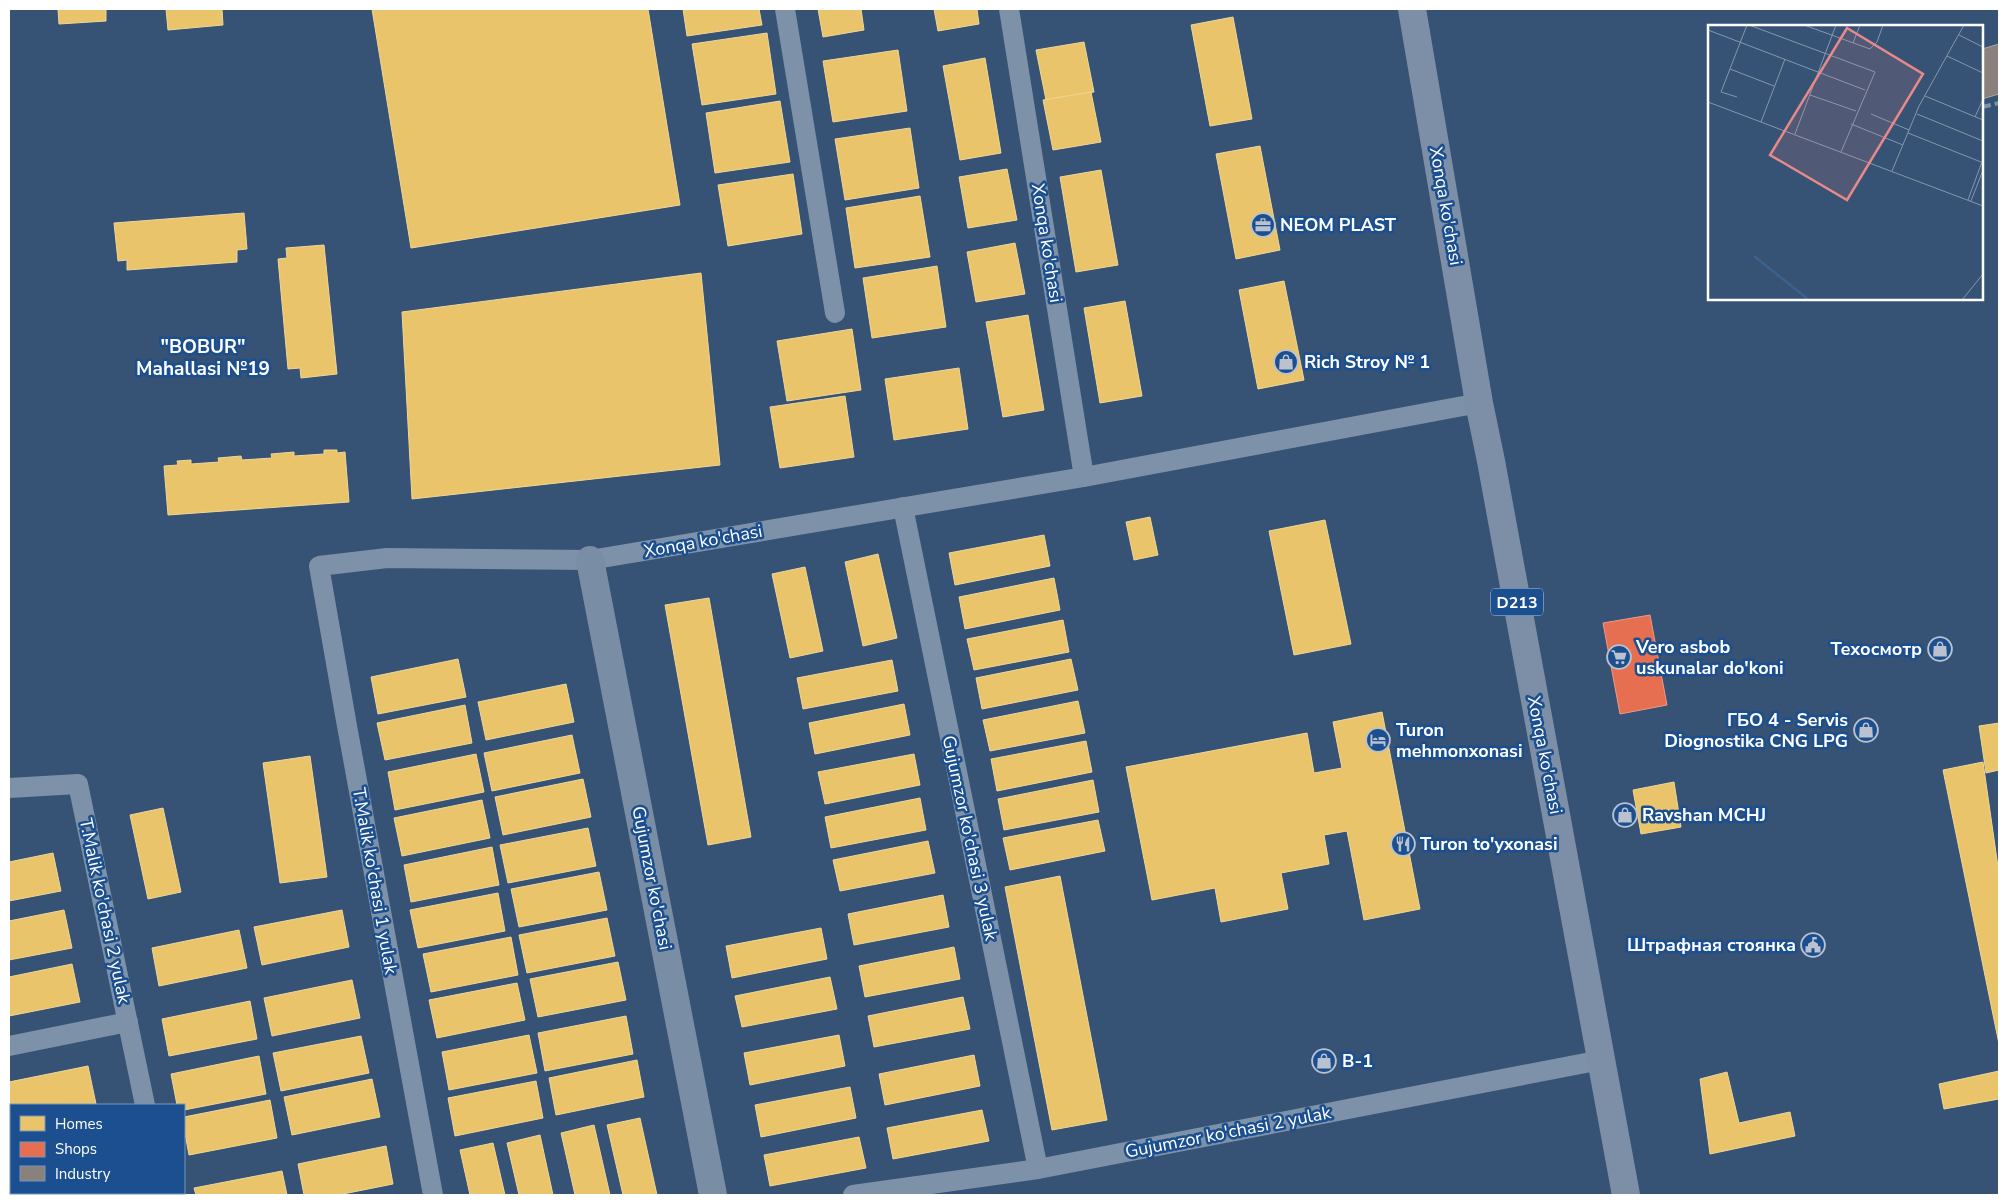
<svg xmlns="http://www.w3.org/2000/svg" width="2008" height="1204" viewBox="0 0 2008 1204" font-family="'Nunito Sans',sans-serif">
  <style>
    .homes { fill: #e9c46a; stroke: #f0d697 }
    .shops { fill: #e76f51; stroke: #ee9a85 }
    .industry { fill: #8a817c; stroke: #ada7a3 }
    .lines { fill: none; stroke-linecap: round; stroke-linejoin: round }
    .street { stroke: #7d92a8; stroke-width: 20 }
    .secondary { stroke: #798da4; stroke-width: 28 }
    .primary { stroke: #7d8ea7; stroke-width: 28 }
    .rail { stroke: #7e92a7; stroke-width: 4; stroke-dasharray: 9 4; stroke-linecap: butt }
    .labels { text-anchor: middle; stroke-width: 5; stroke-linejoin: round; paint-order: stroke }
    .shield { fill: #1b4f8f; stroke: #bbcadd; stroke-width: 1 }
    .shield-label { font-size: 16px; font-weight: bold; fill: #fff }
    .street-label { font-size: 18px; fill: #fff; stroke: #1b4f8f }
    .poi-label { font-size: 18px; font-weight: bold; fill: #fff; stroke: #1b4f8f; text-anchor: start }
    .neighbourhood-label { font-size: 19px; font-weight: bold; fill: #fff; stroke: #1b4f8f }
    .inset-river { fill: none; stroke: #3b618d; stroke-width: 2.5 }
    .inset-road { fill: none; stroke: #8697ac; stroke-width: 1 }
    .view { fill: #e88989; fill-opacity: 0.15; stroke: #e88989; stroke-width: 2.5 }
    .inset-edge { fill: none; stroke: #fff; stroke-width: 2.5 }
  </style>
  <rect width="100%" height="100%" fill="#365274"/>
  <!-- homes -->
  <g class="homes">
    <polygon points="58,9 106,9 106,21 59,24"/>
    <polygon points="166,9 222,9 223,25 168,30"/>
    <polygon points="372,9 648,9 680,205 411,248"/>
    <polygon points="683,9 759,9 762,25 687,36"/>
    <polygon points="818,9 861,9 864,30 823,37"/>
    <polygon points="934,9 977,9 979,24 938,31"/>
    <polygon points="1233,17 1252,119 1210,126 1191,25"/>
    <polygon points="767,33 776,94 702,105 692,44"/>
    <polygon points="1084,42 1094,92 1046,100 1036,50"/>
    <polygon points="898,50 907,111 833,122 823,61"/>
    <polygon points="985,58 1001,153 960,160 943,66"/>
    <polygon points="1091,92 1101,142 1053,150 1043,100"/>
    <polygon points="780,101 790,162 715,173 706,113"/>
    <polygon points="910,128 919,188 845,200 835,139"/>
    <polygon points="1260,146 1280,250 1236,259 1216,154"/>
    <polygon points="1007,169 1017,220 968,228 959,177"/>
    <polygon points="1101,170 1118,265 1076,272 1060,177"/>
    <polygon points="793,174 802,234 728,246 718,185"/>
    <polygon points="920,196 930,257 855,268 846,208"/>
    <polygon points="244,213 247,249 237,250 237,262 127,270 127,260 118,261 114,223"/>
    <polygon points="1015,243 1025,294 976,302 967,252"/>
    <polygon points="324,245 337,374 301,378 300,368 288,369 278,259 287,258 286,248"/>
    <polygon points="937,266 946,327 872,338 863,278"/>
    <polygon points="701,273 720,465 412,499 402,312"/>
    <polygon points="1284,281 1304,380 1258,389 1239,290"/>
    <polygon points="1125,301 1142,396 1100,403 1084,308"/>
    <polygon points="1028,315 1044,410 1003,417 986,322"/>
    <polygon points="852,329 861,390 787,401 777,341"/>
    <polygon points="959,368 968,429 894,440 885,379"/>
    <polygon points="845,396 854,457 780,468 770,407"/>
    <polygon points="324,450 337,450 337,453 345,452 349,502 168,515 164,466 178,465 177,461 191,460 191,464 219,462 218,458 241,456 242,460 272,458 271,454 294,452 294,456 324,454"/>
    <polygon points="1150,517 1158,555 1134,560 1126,522"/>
    <polygon points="1325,520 1351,644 1294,655 1269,531"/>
    <polygon points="1044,535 1050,566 955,585 949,553"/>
    <polygon points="878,554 897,638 863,646 845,562"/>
    <polygon points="805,567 823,651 790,658 772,574"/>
    <polygon points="1054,578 1060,610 965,629 959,597"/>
    <polygon points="709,598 751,837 708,845 665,605"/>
    <polygon points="1063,620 1069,652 974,670 967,639"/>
    <polygon points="458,659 466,697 378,714 371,677"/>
    <polygon points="1071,659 1078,690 982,709 976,678"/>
    <polygon points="892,660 898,691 803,709 797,678"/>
    <polygon points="566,684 574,722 486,740 478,702"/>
    <polygon points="1078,701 1085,733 990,751 983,720"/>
    <polygon points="904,704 910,735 815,754 809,723"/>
    <polygon points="465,705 472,743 385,760 377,723"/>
    <polygon points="1382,712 1420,909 1364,920 1347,831 1324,835 1329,864 1281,873 1288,909 1221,922 1215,888 1152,900 1126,767 1307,733 1314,773 1342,768 1333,722"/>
    <polygon points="1999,723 1999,770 1986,773 1979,726"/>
    <polygon points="572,735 580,773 492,791 484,753"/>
    <polygon points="1086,741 1092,772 997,791 991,759"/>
    <polygon points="476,754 484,792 395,810 388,772"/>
    <polygon points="914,754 920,785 825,804 818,772"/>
    <polygon points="310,756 327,877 280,883 263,763"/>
    <polygon points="1983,762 1999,874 1999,1044 1943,770"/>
    <polygon points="583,779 591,817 503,835 495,797"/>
    <polygon points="1093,780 1099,812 1004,830 998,799"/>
    <polygon points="1674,782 1681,827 1641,834 1633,790"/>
    <polygon points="920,798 926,830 831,848 825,817"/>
    <polygon points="482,800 490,838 402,856 394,818"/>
    <polygon points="163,808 181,892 148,899 130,815"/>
    <polygon points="1098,820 1105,851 1010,870 1003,838"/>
    <polygon points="588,828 596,866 508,883 500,845"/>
    <polygon points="928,841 935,873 840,891 833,860"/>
    <polygon points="492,847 499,885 411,902 404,865"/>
    <polygon points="53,853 61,891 9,901 9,862"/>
    <polygon points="599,872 607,910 519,927 511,889"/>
    <polygon points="1060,876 1107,1120 1052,1130 1005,887"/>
    <polygon points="498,893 505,931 418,948 410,910"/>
    <polygon points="943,895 949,927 854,945 848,914"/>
    <polygon points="64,910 72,948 9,960 9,921"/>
    <polygon points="342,910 349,947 262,965 254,927"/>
    <polygon points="607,918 615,956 527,973 519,935"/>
    <polygon points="821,928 827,959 732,978 726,946"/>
    <polygon points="239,930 247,968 159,986 152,948"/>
    <polygon points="511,937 518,975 431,992 423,954"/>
    <polygon points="954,947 960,979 865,997 859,966"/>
    <polygon points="618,962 626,1000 538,1017 530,979"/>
    <polygon points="72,964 80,1002 9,1016 9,977"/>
    <polygon points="830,977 837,1009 742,1027 735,996"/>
    <polygon points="352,980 360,1018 272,1036 264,998"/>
    <polygon points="517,983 525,1020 437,1038 429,1000"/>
    <polygon points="963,997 970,1029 874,1047 868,1016"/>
    <polygon points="250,1001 257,1039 169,1056 162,1019"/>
    <polygon points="626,1016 633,1054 545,1071 538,1033"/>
    <polygon points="529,1035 537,1073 449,1090 442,1052"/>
    <polygon points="839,1035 845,1066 750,1085 744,1053"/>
    <polygon points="361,1036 369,1073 281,1091 273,1053"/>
    <polygon points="974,1055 980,1086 885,1105 879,1074"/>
    <polygon points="259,1056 266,1094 184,1110 184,1105 177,1105 171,1074"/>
    <polygon points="637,1060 644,1097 556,1115 549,1078"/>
    <polygon points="88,1066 96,1104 11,1105 11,1121 9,1121 9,1082"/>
    <polygon points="1999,1071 1999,1099 1944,1109 1939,1084"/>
    <polygon points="1727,1072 1739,1123 1790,1112 1795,1136 1710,1154 1700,1079"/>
    <polygon points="372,1079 380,1117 292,1135 284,1097"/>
    <polygon points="536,1081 543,1118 455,1136 448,1098"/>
    <polygon points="850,1087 856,1118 761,1137 755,1105"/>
    <polygon points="270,1100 277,1138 189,1155 184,1128 184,1117"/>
    <polygon points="982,1110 989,1141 893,1159 887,1128"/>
    <polygon points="640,1118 657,1195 623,1195 607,1125"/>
    <polygon points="594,1125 610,1195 575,1195 561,1133"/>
    <polygon points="540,1135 553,1195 519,1195 507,1143"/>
    <polygon points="859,1137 866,1168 770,1186 764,1155"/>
    <polygon points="493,1143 505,1195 470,1195 460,1150"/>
    <polygon points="386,1146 393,1184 338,1195 304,1195 298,1164"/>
    <polygon points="282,1171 287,1195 196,1195 194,1188"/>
    <polygon points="47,1193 111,1193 111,1195 34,1195"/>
  </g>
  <!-- shops -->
  <polygon class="shops" points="1650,615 1667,705 1620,714 1603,623"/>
  <!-- industry -->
  <polygon class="industry" points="1999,44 1999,94 1982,99 1982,49"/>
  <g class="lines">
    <!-- street -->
    <g class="street">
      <polyline points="785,9 835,313"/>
      <polyline points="1009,9 1084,477"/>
      <polyline points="903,507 1038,1169"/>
      <polyline points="9,788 78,784 145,1105"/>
      <polyline points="9,1046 128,1022"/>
      <polyline points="162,1193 163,1195"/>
      <polyline points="433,1195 347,726 319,566 387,558 590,560 1084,477 1479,403"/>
      <polyline points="853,1195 1038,1169 1601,1060"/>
    </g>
    <!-- secondary -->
    <polyline class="secondary" points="590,560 713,1195"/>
    <!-- primary -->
    <polyline class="primary" points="1412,9 1479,403 1491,461 1626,1195"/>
    <!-- rail -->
    <polyline class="rail" points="1982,107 1999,103"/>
  </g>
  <!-- icons -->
  <defs>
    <g id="office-ring" transform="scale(1.25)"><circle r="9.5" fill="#1b4f8f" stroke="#b9c2ce" stroke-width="1.5"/><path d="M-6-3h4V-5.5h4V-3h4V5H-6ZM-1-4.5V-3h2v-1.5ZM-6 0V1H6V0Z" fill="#b9c2ce"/></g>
    <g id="shop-ring" transform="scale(1.25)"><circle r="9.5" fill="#1b4f8f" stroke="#b9c2ce" stroke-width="1.5"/><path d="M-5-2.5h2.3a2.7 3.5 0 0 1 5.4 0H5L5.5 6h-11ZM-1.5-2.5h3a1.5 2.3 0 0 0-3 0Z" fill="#b9c2ce"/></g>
    <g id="supermarket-ring" transform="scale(1.25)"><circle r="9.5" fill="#1b4f8f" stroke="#b9c2ce" stroke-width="1.5"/><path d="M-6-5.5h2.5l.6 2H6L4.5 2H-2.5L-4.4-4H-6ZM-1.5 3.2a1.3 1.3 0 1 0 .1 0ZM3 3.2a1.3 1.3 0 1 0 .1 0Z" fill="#b9c2ce"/></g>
    <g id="hotel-ring" transform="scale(1.25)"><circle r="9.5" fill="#1b4f8f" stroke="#b9c2ce" stroke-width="1.5"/><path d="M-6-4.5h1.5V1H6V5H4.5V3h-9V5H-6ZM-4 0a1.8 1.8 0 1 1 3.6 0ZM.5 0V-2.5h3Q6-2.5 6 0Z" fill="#b9c2ce"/></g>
    <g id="restaurant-ring" transform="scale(1.25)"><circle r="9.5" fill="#1b4f8f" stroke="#b9c2ce" stroke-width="1.5"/><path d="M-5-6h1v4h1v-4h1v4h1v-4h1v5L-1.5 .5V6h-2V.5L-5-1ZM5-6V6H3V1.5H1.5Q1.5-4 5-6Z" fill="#b9c2ce"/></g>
    <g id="civic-ring" transform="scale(1.25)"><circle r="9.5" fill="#1b4f8f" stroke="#b9c2ce" stroke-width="1.5"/><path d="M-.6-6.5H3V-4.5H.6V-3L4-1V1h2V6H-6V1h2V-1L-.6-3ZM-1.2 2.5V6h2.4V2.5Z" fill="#b9c2ce"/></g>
  </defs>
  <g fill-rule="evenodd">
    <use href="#office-ring" x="1263" y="225"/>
    <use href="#shop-ring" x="1286" y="362"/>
    <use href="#shop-ring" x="1940" y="649"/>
    <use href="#supermarket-ring" x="1619" y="657"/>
    <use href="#shop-ring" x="1866" y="730"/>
    <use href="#hotel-ring" x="1378" y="740"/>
    <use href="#shop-ring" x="1625" y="815"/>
    <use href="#restaurant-ring" x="1403" y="844"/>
    <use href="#civic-ring" x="1813" y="945"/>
    <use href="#shop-ring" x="1324" y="1061"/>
  </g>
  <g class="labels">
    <!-- shield labels -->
    <rect class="shield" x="1491" y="588.5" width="52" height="27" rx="4"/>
    <g class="shield-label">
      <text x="1517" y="608">D213</text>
    </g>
    <!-- street labels -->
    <g class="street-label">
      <text transform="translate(1446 206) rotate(80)" y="6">Xonqa ko'chasi</text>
      <text transform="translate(1047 243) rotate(81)" y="6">Xonqa ko'chasi</text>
      <text transform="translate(703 541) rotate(-10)" y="6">Xonqa ko'chasi</text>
      <text transform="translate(1545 755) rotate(79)" y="6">Xonqa ko'chasi</text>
      <text transform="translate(970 838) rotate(78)" y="6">Gujumzor ko'chasi 3 yulak</text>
      <text transform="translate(652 878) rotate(79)" y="6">Gujumzor ko'chasi</text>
      <text transform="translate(375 881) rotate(80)" y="6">T.Malik ko'chasi 1 yulak</text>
      <text transform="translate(105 911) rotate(78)" y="6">T.Malik ko'chasi 2 yulak</text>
      <text transform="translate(1228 1132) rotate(-11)" y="6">Gujumzor ko'chasi 2 yulak</text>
    </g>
    <!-- poi labels -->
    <g class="poi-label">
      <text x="1280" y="231">NEOM PLAST</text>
      <text x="1304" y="368">Rich Stroy № 1</text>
      <text x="1636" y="653">Vero asbob<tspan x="1636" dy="21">uskunalar do'koni</tspan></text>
      <text x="1922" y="655" text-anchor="end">Техосмотр</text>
      <text x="1848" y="726" text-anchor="end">ГБО 4 - Servis<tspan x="1848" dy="21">Diognostika CNG LPG</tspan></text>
      <text x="1396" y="736">Turon<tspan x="1396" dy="21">mehmonxonasi</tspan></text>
      <text x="1642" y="821">Ravshan MCHJ</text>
      <text x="1420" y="850">Turon to'yxonasi</text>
      <text x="1796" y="951" text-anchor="end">Штрафная стоянка</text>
      <text x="1342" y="1067">В-1</text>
    </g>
    <!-- neighbourhood labels -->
    <g class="neighbourhood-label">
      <text x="203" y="353">"BOBUR"<tspan x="203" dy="22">Mahallasi №19</tspan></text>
    </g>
  </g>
  <!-- overview -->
  <g transform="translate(1708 25)">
    <rect width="275" height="275" fill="#365274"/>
    <path class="inset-river" d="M 46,231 L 101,275"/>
    <path class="inset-road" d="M 41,0 L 167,47 L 133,127M 96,0 L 162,24 L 169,17 L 175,0M 0,5 L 157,65M 251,10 L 275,22M 145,18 L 152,0M 239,31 L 275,48M 22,44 L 66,61M 102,70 L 148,86M 217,71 L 275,95M 29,72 L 13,67 L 39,0M 0,77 L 275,181M 163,89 L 201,105M 209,89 L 275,116M 267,92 L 275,74M 53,97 L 77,34M 143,99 L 195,120M 200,108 L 273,137M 87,109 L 128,0M 184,146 L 211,81 L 256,0M 260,175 L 275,134M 263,176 L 275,145M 254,275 L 275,249"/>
    <path class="view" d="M 139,3 L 215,49 L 139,175 L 62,130 Z"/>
    <rect width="275" height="275" class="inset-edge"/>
  </g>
  <!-- border -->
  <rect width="2008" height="1204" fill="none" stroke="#ffffff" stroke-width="20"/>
  <!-- legend -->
  <rect x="10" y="1104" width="175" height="90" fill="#1b4f8f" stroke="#7695bc"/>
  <rect x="20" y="1116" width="25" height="15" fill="#e9c46a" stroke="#7695bc"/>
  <text x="55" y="1129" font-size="15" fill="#ffffff">Homes</text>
  <rect x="20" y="1142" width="25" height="15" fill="#e76f51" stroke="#7695bc"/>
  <text x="55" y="1154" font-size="15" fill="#ffffff">Shops</text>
  <rect x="20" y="1166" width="25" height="15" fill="#8a817c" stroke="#7695bc"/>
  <text x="55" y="1179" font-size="15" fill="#ffffff">Industry</text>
</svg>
